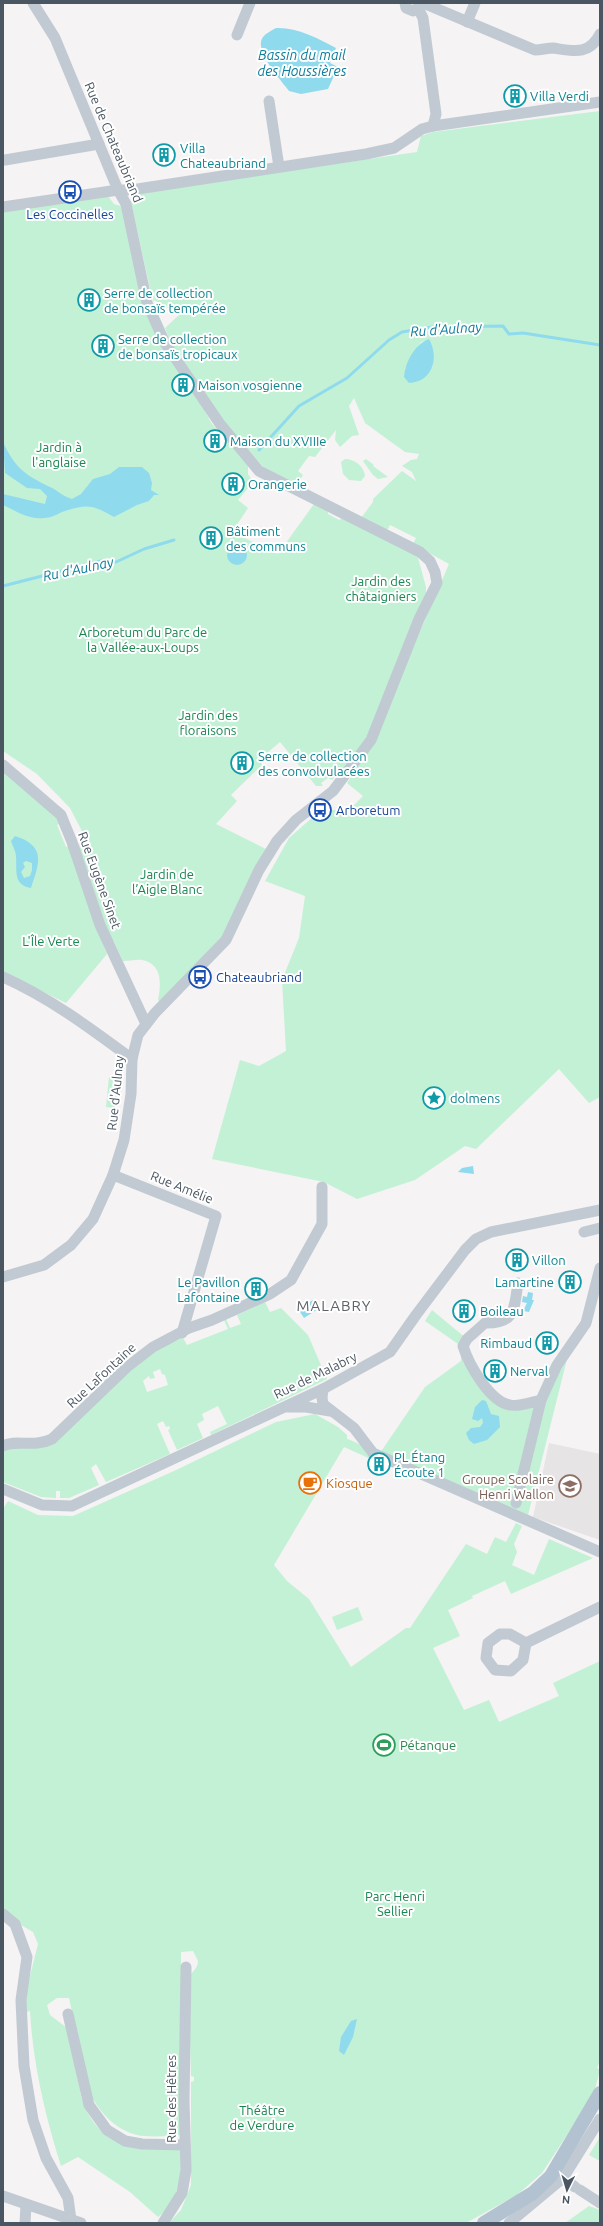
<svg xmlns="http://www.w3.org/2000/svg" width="603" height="2226" viewBox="0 0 603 2226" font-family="Ubuntu,sans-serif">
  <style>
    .education { fill: #e6e4e5 }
    .green { fill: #c3f1d5; fill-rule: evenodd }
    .water { fill: #90daee; fill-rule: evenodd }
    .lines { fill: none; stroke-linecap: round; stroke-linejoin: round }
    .stream { stroke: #90daee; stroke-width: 3 }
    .minor { stroke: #c1cad2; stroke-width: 11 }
    .major { stroke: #b3c2d1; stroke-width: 14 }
    .labels { text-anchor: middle; stroke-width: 4; stroke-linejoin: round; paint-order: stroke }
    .culture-label { font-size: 13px; fill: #0d838f; stroke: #fff; text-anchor: start }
    .street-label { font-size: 13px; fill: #4a5661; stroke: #fff }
    .transit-label { font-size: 13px; fill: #164399; stroke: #fff; text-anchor: start }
    .park-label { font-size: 13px; fill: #17864f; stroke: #fff }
    .education-label { font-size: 13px; fill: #785e54; stroke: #fff; text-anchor: end }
    .food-label { font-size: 13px; fill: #c56008; stroke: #fff; text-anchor: start }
    .leisure-label { font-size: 13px; fill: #27864d; stroke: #fff; text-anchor: start }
    .water-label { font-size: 14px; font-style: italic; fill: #0c7c9b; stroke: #fff }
    .quarter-label { font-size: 15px; letter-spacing: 1px; fill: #5f6368; stroke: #fff }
  </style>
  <rect width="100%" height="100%" fill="#f5f3f3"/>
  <!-- education -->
  <polygon class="education" points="549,1443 600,1454 600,1540 533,1517"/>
  <!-- green -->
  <g class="green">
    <path d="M 600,111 L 600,1097 L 589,1103 L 559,1069 L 476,1149 L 465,1146 L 415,1180 L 357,1199 L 324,1182 L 212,1159 L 240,1060 L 259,1066 L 286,1051 L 282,980 L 299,938 L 305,896 L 265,881 L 289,838 L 322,809 L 348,811 L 363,796 L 347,783 L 369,749 L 449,564 L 413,544 L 416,538 L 390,525 L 387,531 L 361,518 L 373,502 L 373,499 L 402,471 L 416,481 L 412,472 L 402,466 L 411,460 L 417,459 L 419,454 L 405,452 L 365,423 L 354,398 L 349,406 L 359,435 L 352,436 L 340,447 L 335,440 L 336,430 L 315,457 L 309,456 L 298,471 L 303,475 L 297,485 L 266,470 L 225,423 L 170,341 L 165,328 L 179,315 L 154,300 L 153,302 L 131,202 L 137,193 L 417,152 L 421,136 L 433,132 ZM 429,340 C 435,349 434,357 432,368 L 405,369 L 421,342 Z"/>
    <path d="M 108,196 L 114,204 L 124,207 L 141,298 L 212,424 L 248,464 L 248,474 L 253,482 L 238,500 L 248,508 L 232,532 L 278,554 L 314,504 L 328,511 L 328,514 L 339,520 L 344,517 L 417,554 L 426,587 L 426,596 L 370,733 L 346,766 L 332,780 L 328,778 L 321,783 L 323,786 L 316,786 L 280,742 L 260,759 L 262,765 L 231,795 L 237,801 L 216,824 L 266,849 L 225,935 L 160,1002 L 158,1000 C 161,985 163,964 142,960 C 137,959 129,961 123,961 L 114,942 L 110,938 L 79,847 L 79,841 L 83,833 L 70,808 L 37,774 L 3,751 L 3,211 Z"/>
    <path d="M 345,459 C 354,459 364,466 365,476 L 361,481 L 349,480 L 343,474 L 341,462 Z"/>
    <polygon points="366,459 374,465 373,466 388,477 378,479 373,475 363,461"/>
    <polygon points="3,771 59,817 64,830 62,832 59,824 57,825 66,847 71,845 83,891 107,954 66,1003 3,972"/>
    <polygon points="109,1077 119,1078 115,1108 106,1107"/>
    <path d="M 265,1302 L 270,1312 L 281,1308 L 308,1335 L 327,1379 L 211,1435 L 210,1432 L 227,1424 L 218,1406 L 202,1414 L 204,1420 L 197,1424 L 203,1438 L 177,1450 L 168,1430 L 170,1429 L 169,1426 L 166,1427 L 163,1421 L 157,1424 L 170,1454 L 106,1482 L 96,1464 L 91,1468 L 99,1485 L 69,1498 L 60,1498 L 60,1491 L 56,1491 L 56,1498 L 41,1497 L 3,1482 L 3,1448 L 38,1448 L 153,1351 L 183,1338 L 187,1345 L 228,1329 L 224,1320 L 226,1319 L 230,1328 L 241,1324 L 237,1315 ZM 160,1369 L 162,1374 L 165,1375 L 168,1385 L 147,1392 L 143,1381 L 149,1376 L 150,1379 L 155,1378 L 153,1372 Z"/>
    <polygon points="432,1310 467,1339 463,1346 500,1402 541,1400 544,1391 567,1359 528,1515 380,1453 425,1387 461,1361 461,1346 425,1321"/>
    <path d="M 315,1414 L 338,1427 L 347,1435 L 347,1439 C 356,1442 372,1449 373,1460 L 344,1447 L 274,1565 L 287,1581 L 309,1599 L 351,1667 L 406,1628 L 410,1628 L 466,1544 L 487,1554 L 495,1537 L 506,1542 L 516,1523 L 522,1526 L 514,1544 L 517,1552 L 512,1565 L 534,1575 L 549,1539 L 593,1558 L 511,1594 L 505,1581 L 472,1596 L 473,1598 L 448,1610 L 460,1636 L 433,1648 L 464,1710 L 489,1700 L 499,1722 L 559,1696 L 553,1683 L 600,1661 L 600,2061 L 597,2068 L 600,2070 L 595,2089 L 584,2109 L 542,2173 L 517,2195 L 466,2223 L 169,2223 L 181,2210 L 191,2185 L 191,2082 L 194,2081 L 194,2077 L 191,2076 L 188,1979 C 191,1972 198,1969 198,1961 L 193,1951 L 181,1952 L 181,2135 C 169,2136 156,2137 144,2136 C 119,2134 98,2112 89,2091 L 69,1998 L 57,1998 L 47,2005 L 50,2015 L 67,2028 L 82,2100 C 101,2150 135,2147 180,2150 L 183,2154 C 179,2178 180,2201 158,2217 L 130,2192 L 78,2157 L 61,2166 C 45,2115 33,2064 30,2011 L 24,2013 L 26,1992 L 38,1944 L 33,1932 L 16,1922 L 3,1909 L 3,1509 L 8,1501 L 38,1515 L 73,1516 L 174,1471 L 276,1422 Z"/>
    <polygon points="358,1607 363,1620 337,1630 332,1617"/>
    <polygon points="600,2137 600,2161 589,2155"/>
    <polygon points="589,2206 600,2210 600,2223 565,2223"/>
  </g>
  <!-- water -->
  <g class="water">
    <path d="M 276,28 C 296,27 318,38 336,48 L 330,63 L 338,67 L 328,89 L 301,94 L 289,91 C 281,80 253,50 263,37 C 266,33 271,31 276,28 Z"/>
    <path d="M 429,339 C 440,358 432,382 409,383 L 404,377 C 405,362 415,344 429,339 Z"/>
    <path d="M 3,442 C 15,468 25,475 50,487 C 59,491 60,495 72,499 L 81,494 L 93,479 L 110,474 L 119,467 L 142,467 L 149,473 L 152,483 L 151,490 L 159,495 L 154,495 L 149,501 L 137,505 L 114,517 C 92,504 86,504 62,512 C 56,515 50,518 44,518 C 29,520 16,511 3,505 L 3,494 L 45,504 L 47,496 L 40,489 L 27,488 L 5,473 Z"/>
    <circle cx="237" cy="555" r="10"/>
    <path d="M 15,836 C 47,846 39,864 31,888 C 13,885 17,871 16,857 C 16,851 13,847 11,841 ZM 26,861 L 32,863 L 32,870 L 30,876 L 24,878 L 21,872 L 25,867 L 23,863 Z"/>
    <polygon points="473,1166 474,1174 458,1172 462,1168"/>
    <polygon points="528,1292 533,1293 532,1300 534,1300 529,1312 523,1311 527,1303 522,1302 523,1296 527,1297"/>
    <polygon points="313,1300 318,1309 304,1318 298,1309"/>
    <polygon points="482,1400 486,1401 491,1414 499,1416 500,1427 487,1440 474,1444 469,1440 466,1433 471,1428 480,1427 483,1423 482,1418 478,1421 472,1419 475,1407"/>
    <polygon points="357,2019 353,2037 344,2055 339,2051 341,2037 351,2021"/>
  </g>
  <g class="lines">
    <!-- stream -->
    <g class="stream">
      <polyline points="259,450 299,406 347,378 389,340 402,332 433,327 503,326 509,334 523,333 600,345"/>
      <polyline points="3,586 101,561 116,562 144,549 174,540"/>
    </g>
    <!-- minor -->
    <g class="minor">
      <polyline points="405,3 406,8 413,11 418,8 420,3"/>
      <path d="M 423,3 L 535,50 C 541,50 547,48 553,48 C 573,51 589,56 600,34"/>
      <polyline points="418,8 423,18 436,114 433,126"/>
      <polyline points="467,22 475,3"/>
      <polyline points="237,35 250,3"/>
      <polyline points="269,101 279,167"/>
      <polyline points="5,160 99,144"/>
      <polyline points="3,207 118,190 131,190 366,154 394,148 422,129 433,126 600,102"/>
      <polyline points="3,765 61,815 72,842 100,925 146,1024"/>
      <path d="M 3,977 C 50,998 90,1028 132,1059"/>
      <polyline points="113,1175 216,1216 182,1333"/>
      <polyline points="584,1232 600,1228"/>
      <polyline points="3,1277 44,1265 71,1245 93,1219 113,1175 124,1140 131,1094 132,1059 138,1035 155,1013 226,940 259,870 277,841 296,820 333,791 371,740 419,619 437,583 435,572 430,561 420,552 259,471 220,424 165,343 147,303 126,204 118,190 55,38 33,3"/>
      <path d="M 518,1283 C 514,1308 516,1324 485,1323 L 467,1339 L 463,1346 C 469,1365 490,1402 510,1405 C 519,1407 532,1402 541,1400 L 557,1365 L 586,1323 L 600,1268"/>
      <polyline points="323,1389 322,1398 323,1404 354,1428 373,1453 600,1552"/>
      <polyline points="288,1407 306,1407 330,1411"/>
      <path d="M 3,1446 C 15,1439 34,1448 52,1439 L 127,1367 L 153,1347 L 189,1328 L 212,1320 L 270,1294 L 291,1280 L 322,1224 L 322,1187"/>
      <polyline points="3,1489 42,1505 72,1506 323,1389 390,1352 416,1315 465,1250 476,1239 491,1232 600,1210"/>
      <polyline points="516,1503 541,1400"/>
      <polygon points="500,1634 510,1634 526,1643 523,1660 511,1671 495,1670 486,1658 488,1643"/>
      <polyline points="526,1643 600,1607"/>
      <polyline points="3,1914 15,1924 27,1957 21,2000 24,2066 33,2120 46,2158 68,2198 71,2220"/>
      <polyline points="68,2014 89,2105 107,2130 125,2141 142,2144 185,2145"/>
      <polyline points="563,2178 575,2187"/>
      <polyline points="580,2190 600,2203"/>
      <polyline points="3,2196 81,2223"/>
      <polyline points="25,2223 26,2205"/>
      <polyline points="163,2223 182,2193 186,2170 184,2101 186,1967"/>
      <polyline points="509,2223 563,2178 600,2119"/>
    </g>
    <!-- major -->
    <polyline class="major" points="484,2223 533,2193 551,2176 600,2093"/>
  </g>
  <!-- icons -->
  <defs>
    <g id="building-ring" transform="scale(1.15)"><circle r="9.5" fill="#fff" stroke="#0f9aa8" stroke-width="1.5"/><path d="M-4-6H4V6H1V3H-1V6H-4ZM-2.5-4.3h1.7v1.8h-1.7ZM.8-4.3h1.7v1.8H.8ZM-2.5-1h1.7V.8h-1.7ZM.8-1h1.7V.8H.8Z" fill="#0f9aa8"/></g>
    <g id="bus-ring" transform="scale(1.15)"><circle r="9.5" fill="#fff" stroke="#1a4fb4" stroke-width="1.5"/><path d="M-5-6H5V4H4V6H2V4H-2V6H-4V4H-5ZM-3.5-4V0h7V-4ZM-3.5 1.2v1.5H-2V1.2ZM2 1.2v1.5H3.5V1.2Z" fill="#1a4fb4"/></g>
    <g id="sight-ring" transform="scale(1.15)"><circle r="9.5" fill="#fff" stroke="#0f9aa8" stroke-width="1.5"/><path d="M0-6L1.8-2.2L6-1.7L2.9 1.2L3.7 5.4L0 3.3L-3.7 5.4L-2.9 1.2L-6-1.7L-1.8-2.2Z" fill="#0f9aa8"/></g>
    <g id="cafe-ring" transform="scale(1.15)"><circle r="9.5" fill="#fff" stroke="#e8710a" stroke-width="1.5"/><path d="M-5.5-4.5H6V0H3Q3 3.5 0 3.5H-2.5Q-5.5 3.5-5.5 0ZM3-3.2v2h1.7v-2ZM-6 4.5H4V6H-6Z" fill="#e8710a"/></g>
    <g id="school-ring" transform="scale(1.15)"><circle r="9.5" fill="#fff" stroke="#8d6e63" stroke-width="1.5"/><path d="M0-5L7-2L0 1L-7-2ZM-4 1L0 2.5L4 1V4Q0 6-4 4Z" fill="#8d6e63"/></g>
    <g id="stadium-ring" transform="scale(1.15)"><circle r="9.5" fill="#fff" stroke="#2e9e5b" stroke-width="1.5"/><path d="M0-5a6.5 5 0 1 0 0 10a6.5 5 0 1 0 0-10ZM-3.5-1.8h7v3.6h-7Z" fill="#2e9e5b"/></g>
  </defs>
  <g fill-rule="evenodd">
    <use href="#building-ring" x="515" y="96"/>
    <use href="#building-ring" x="164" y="155"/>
    <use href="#bus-ring" x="70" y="192"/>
    <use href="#building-ring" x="89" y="300"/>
    <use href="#building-ring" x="103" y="346"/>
    <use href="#building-ring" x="183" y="385"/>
    <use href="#building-ring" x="215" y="441"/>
    <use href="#building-ring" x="233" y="484"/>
    <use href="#building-ring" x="211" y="538"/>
    <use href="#building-ring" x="242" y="763"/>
    <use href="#bus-ring" x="320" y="810"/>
    <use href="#bus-ring" x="200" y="977"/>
    <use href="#sight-ring" x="434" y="1098"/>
    <use href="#building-ring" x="517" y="1260"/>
    <use href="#building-ring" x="570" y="1282"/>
    <use href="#building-ring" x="256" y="1289"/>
    <use href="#building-ring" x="464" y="1311"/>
    <use href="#building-ring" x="547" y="1343"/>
    <use href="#building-ring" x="495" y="1371"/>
    <use href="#building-ring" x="379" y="1464"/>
    <use href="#cafe-ring" x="310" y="1483"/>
    <use href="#school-ring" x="570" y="1486"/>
    <use href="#stadium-ring" x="384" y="1745"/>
  </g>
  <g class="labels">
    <!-- culture labels -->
    <g class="culture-label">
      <text x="530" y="101">Villa Verdi</text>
      <text x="180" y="153">Villa<tspan x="180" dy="15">Chateaubriand</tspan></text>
      <text x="104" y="298">Serre de collection<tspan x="104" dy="15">de bonsaïs tempérée</tspan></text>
      <text x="118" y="344">Serre de collection<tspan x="118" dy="15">de bonsaïs tropicaux</tspan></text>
      <text x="198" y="390">Maison vosgienne</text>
      <text x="230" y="446">Maison du XVIIIe</text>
      <text x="248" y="489">Orangerie</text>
      <text x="226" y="536">Bâtiment<tspan x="226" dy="15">des communs</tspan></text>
      <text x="258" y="761">Serre de collection<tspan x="258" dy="15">des convolvulacées</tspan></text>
      <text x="450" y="1103">dolmens</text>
      <text x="532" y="1265">Villon</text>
      <text x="240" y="1287" text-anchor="end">Le Pavillon<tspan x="240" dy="15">Lafontaine</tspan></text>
      <text x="554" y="1287" text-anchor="end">Lamartine</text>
      <text x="480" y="1316">Boileau</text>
      <text x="532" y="1348" text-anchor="end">Rimbaud</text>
      <text x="510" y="1376">Nerval</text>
      <text x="394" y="1462">PL Étang<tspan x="394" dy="15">Écoute 1</tspan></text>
    </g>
    <!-- street labels -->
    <g class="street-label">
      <text transform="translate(114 142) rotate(67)" y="5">Rue de Chateaubriand</text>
      <text transform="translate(100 880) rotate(70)" y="5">Rue Eugène Sinet</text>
      <text transform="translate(115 1093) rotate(-84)" y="5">Rue d'Aulnay</text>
      <text transform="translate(182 1187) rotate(22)" y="5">Rue Amélie</text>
      <text transform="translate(101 1375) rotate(-43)" y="5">Rue Lafontaine</text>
      <text transform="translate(315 1375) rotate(-26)" y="5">Rue de Malabry</text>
      <text transform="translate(171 2099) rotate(-90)" y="5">Rue des Hêtres</text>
    </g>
    <!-- transit labels -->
    <g class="transit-label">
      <text x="70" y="219" text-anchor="middle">Les Coccinelles</text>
      <text x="336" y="815">Arboretum</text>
      <text x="216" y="982">Chateaubriand</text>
    </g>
    <!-- park labels -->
    <g class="park-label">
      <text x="59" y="452">Jardin à<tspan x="59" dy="15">l'anglaise</tspan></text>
      <text x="381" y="586">Jardin des<tspan x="381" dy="15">châtaigniers</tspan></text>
      <text x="143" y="637">Arboretum du Parc de<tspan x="143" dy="15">la Vallée-aux-Loups</tspan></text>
      <text x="208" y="720">Jardin des<tspan x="208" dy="15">floraisons</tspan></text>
      <text x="167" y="879">Jardin de<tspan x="167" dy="15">l’Aigle Blanc</tspan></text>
      <text x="51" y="946">L'Île Verte</text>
      <text x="395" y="1901">Parc Henri<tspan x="395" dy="15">Sellier</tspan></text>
      <text x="262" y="2115">Théâtre<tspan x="262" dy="15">de Verdure</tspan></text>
    </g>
    <!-- education labels -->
    <g class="education-label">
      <text x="554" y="1484">Groupe Scolaire<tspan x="554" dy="15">Henri Wallon</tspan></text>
    </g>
    <!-- food labels -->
    <g class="food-label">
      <text x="326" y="1488">Kiosque</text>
    </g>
    <!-- leisure labels -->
    <g class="leisure-label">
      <text x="400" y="1750">Pétanque</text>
    </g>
    <!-- water labels -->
    <g class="water-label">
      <text x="302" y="60">Bassin du mail<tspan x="302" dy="16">des Houssières</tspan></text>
      <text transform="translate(446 329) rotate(-4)" y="5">Ru d'Aulnay</text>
      <text transform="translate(78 569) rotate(-12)" y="5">Ru d'Aulnay</text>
    </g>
    <!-- quarter labels -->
    <g class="quarter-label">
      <text x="334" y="1311">MALABRY</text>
    </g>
  </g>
  <!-- border -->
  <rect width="603" height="2226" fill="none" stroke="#4a5661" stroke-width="8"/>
  <!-- north arrow -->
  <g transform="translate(567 2190) rotate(185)" stroke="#ffffff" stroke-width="3" paint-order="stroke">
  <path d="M0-3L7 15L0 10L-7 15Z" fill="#4a5661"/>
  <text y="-6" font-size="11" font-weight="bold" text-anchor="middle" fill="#4a5661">N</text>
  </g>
</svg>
